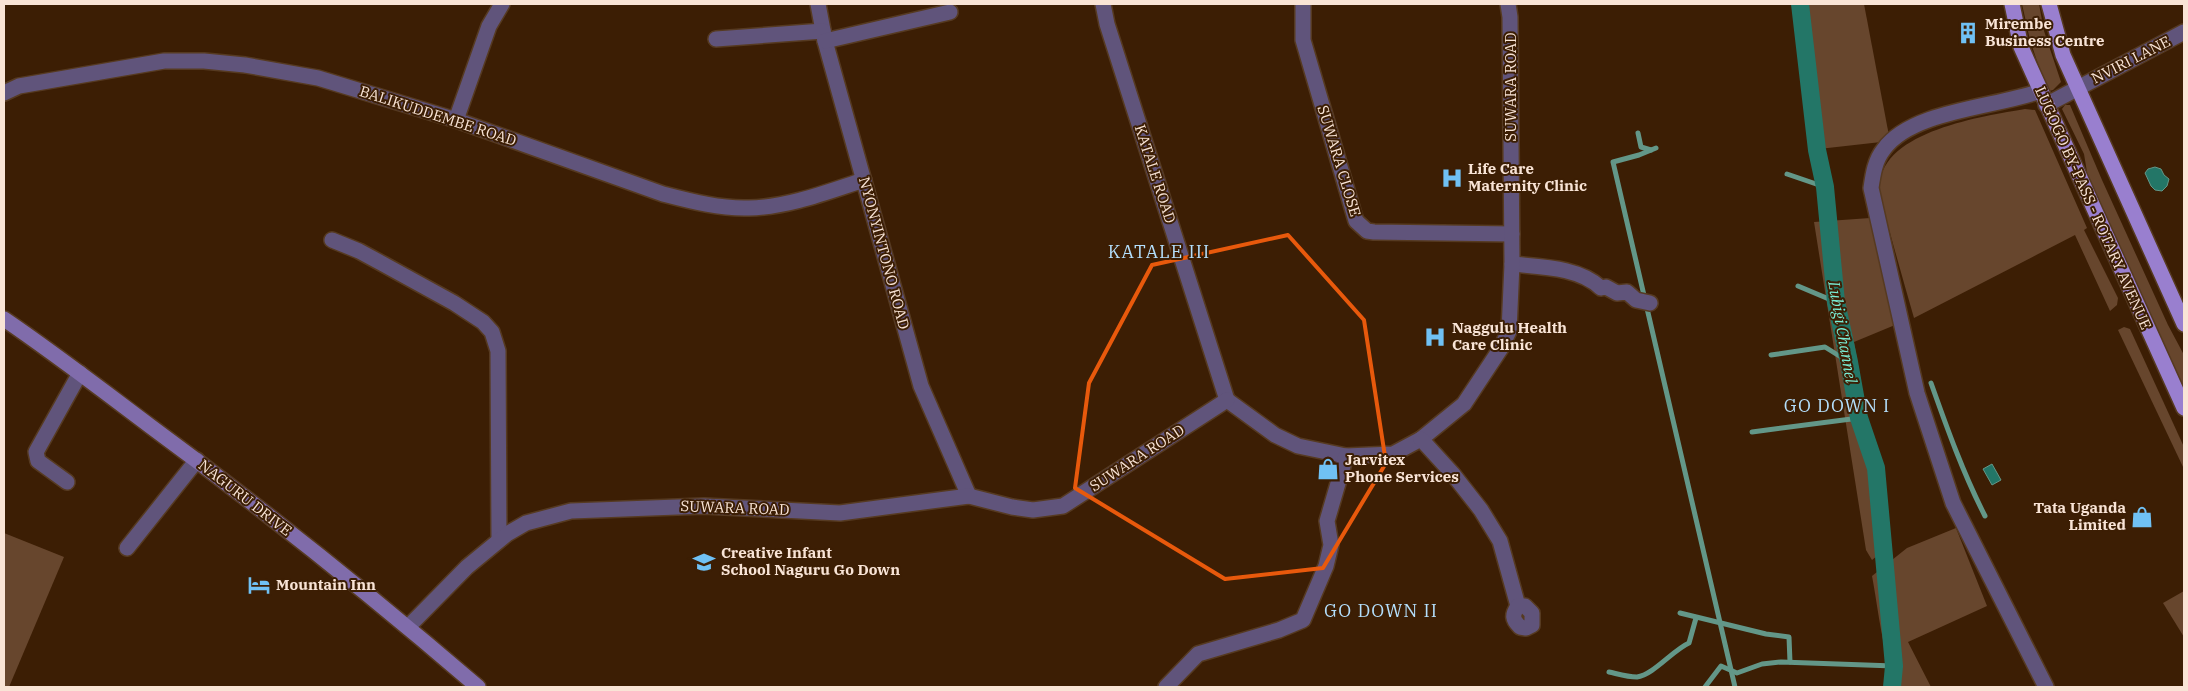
<svg xmlns="http://www.w3.org/2000/svg" width="2188" height="691" viewBox="0 0 2188 691" font-family="'IBM Plex Serif',serif">
  <style>
    .green { fill: #67462d }
    .water { fill: #237667; stroke: #639788 }
    .lines { fill: none; stroke-linecap: round; stroke-linejoin: round }
    .stream { stroke: #639788; stroke-width: 5 }
    .canal { stroke: #237667; stroke-width: 18 }
    .street-casing { stroke: #563a21; stroke-width: 18 }
    .secondary-casing { stroke: #563a21; stroke-width: 18 }
    .primary-casing { stroke: #563a21; stroke-width: 18 }
    .street { stroke: #60547b; stroke-width: 15 }
    .secondary { stroke: #806cab; stroke-width: 15 }
    .primary { stroke: #997fcf; stroke-width: 15 }
    .marked { fill: none; stroke: #e8590c; stroke-width: 4; stroke-linejoin: round }
    .labels { text-anchor: middle; stroke-width: 4; stroke-linejoin: round; paint-order: stroke }
    .poi-label { font-size: 15px; font-weight: bold; fill: #f9e4d6; stroke: #3c1e04; text-anchor: start }
    .street-label { font-size: 15px; fill: #f9e4d6; stroke: #3c1e04 }
    .water-label { font-size: 16px; font-style: italic; fill: #79edd5; stroke: #3c1e04 }
    .quarter-label { font-size: 18px; letter-spacing: 1px; fill: #b4dffc; stroke: #3c1e04 }
  </style>
  <rect width="100%" height="100%" fill="#3c1e04"/>
  <!-- green -->
  <g class="green">
    <polygon points="1794,4 1864,4 1890,141 1810,150"/>
    <polygon points="2022,4 2039,4 2044,31 2061,82 2053,90 2049,91 2045,85 2030,40"/>
    <polygon points="2065,105 2070,105 2102,180 2168,325 2184,355 2184,388 2089,184 2084,154 2062,109"/>
    <path d="M 2025,109 L 2035,110 L 2087,228 L 2084,230 L 2118,298 L 2117,305 L 2110,311 L 2075,235 L 1914,318 C 1906,290 1898,262 1890,233 C 1886,219 1879,200 1880,185 C 1882,131 1984,116 2025,109 Z"/>
    <polygon points="1870,218 1895,325 1854,342 1884,512 1883,551 1872,560 1866,550 1814,222"/>
    <polygon points="2124,327 2130,329 2184,447 2184,469 2118,330"/>
    <path d="M 1956,528 L 1987,606 L 1908,642 L 1931,687 L 1898,687 C 1882,653 1879,613 1872,576 L 1907,548 Z"/>
    <polygon points="4,533 64,557 9,687 4,687"/>
    <polygon points="2184,591 2184,637 2163,603"/>
  </g>
  <!-- water -->
  <g class="water">
    <polygon points="2155,167 2161,169 2164,175 2169,179 2167,186 2162,191 2155,190 2151,186 2145,173 2148,169"/>
    <polygon points="1992,464 2001,480 1992,485 1983,469"/>
  </g>
  <g class="lines">
    <!-- stream -->
    <g class="stream">
      <polyline points="1638,133 1641,147 1651,150"/>
      <polyline points="1656,148 1639,155 1613,162 1735,687"/>
      <polyline points="1787,174 1825,187"/>
      <polyline points="1798,286 1836,302"/>
      <polyline points="1771,355 1825,347 1849,362"/>
      <path d="M 1931,383 C 1947,428 1963,473 1985,516"/>
      <polyline points="1752,432 1859,418"/>
      <polyline points="1680,613 1766,634 1789,637 1790,662"/>
      <path d="M 1609,672 C 1618,674 1627,677 1637,677 C 1653,675 1673,650 1689,643 L 1696,618"/>
      <polyline points="1705,687 1721,666 1737,673 1762,664 1781,662 1894,666"/>
    </g>
    <!-- canal -->
    <polyline class="canal" points="1800,4 1817,150 1825,187 1836,302 1849,362 1859,418 1876,468 1894,666 1892,687"/>
    <!-- street casing -->
    <g class="street-casing">
      <g id="street">
        <polyline points="818,4 825,41 921,386 969,496"/>
        <polyline points="1103,4 1107,24 1227,400"/>
        <polyline points="1303,4 1303,40 1356,221 1367,231 1374,232 1512,234"/>
        <polyline points="716,39 823,31"/>
        <polyline points="825,41 950,12"/>
        <path d="M 2040,91 C 1998,107 1912,110 1884,149 C 1875,160 1873,174 1871,188 L 1917,393 L 1953,503 L 2046,687"/>
        <path d="M 4,93 L 19,86 L 164,61 L 204,61 L 245,65 L 318,78 L 456,120 L 663,194 C 690,201 720,209 749,208 C 789,207 827,192 864,180"/>
        <polyline points="2046,105 2184,32"/>
        <polyline points="456,120 489,26 502,4"/>
        <polyline points="332,240 359,251 383,264 454,303 483,322 492,332 498,351 499,540"/>
        <path d="M 1512,264 C 1541,267 1579,267 1601,288 L 1606,287 L 1617,293 L 1627,292 L 1636,300 L 1650,303"/>
        <polyline points="1227,400 1275,435 1298,446 1346,456 1393,454 1421,439 1464,404 1501,348 1509,331 1512,264 1510,17 1508,4"/>
        <polyline points="1421,439 1452,473 1481,510 1500,541 1518,606"/>
        <polyline points="67,482 38,461 36,452 80,373"/>
        <polyline points="127,548 197,460"/>
        <path d="M 1518,606 L 1525,606 L 1532,613 L 1532,625 L 1526,628 L 1520,627 C 1512,619 1512,615 1518,606 Z"/>
        <polyline points="408,627 467,567 507,534 526,523 571,511 704,506 840,513 969,496 1012,507 1033,510 1063,506 1227,400"/>
        <polyline points="1166,687 1198,654 1279,630 1303,620 1326,566 1331,545 1327,521 1346,456"/>
      </g>
    </g>
    <!-- secondary casing -->
    <g class="secondary-casing">
      <path id="secondary" d="M 4,319 C 54,353 102,390 150,426 C 263,509 372,596 478,687"/>
    </g>
    <!-- primary casing -->
    <g class="primary-casing">
      <g id="primary">
        <polyline points="2012,4 2021,47 2184,408"/>
        <polyline points="2049,4 2063,55 2184,324"/>
      </g>
    </g>
    <!-- street -->
    <use href="#street" class="street"/>
    <!-- secondary -->
    <use href="#secondary" class="secondary"/>
    <!-- primary -->
    <use href="#primary" class="primary"/>
  </g>
  <!-- marked area -->
  <path class="marked" d="M 1288,235 L 1364,320 L 1386,463 L 1323,568 L 1225,579 L 1075,488 L 1089,383 L 1152,265 Z"/>
  <!-- icons -->
  <defs>
    <g id="building-bare" transform="scale(1.725)"><path d="M-4-6H4V6H1V3H-1V6H-4ZM-2.5-4.3h1.7v1.8h-1.7ZM.8-4.3h1.7v1.8H.8ZM-2.5-1h1.7V.8h-1.7ZM.8-1h1.7V.8H.8Z" fill="#70c1f4" stroke="#3c1e04" stroke-width="2.5" paint-order="stroke"/></g>
    <g id="hospital-bare" transform="scale(1.725)"><path d="M-5-5h3v3.5h4V-5h3V5h-3V1.5h-4V5h-3Z" fill="#70c1f4" stroke="#3c1e04" stroke-width="2.5" paint-order="stroke"/></g>
    <g id="shop-bare" transform="scale(1.725)"><path d="M-5-2.5h2.3a2.7 3.5 0 0 1 5.4 0H5L5.5 6h-11ZM-1.5-2.5h3a1.5 2.3 0 0 0-3 0Z" fill="#70c1f4" stroke="#3c1e04" stroke-width="2.5" paint-order="stroke"/></g>
    <g id="school-bare" transform="scale(1.725)"><path d="M0-5L7-2L0 1L-7-2ZM-4 1L0 2.5L4 1V4Q0 6-4 4Z" fill="#70c1f4" stroke="#3c1e04" stroke-width="2.5" paint-order="stroke"/></g>
    <g id="hotel-bare" transform="scale(1.725)"><path d="M-6-4.5h1.5V1H6V5H4.5V3h-9V5H-6ZM-4 0a1.8 1.8 0 1 1 3.6 0ZM.5 0V-2.5h3Q6-2.5 6 0Z" fill="#70c1f4" stroke="#3c1e04" stroke-width="2.5" paint-order="stroke"/></g>
  </defs>
  <g fill-rule="evenodd">
    <use href="#building-bare" x="1968" y="33"/>
    <use href="#hospital-bare" x="1452" y="178"/>
    <use href="#hospital-bare" x="1435" y="337"/>
    <use href="#shop-bare" x="1328" y="469"/>
    <use href="#shop-bare" x="2142" y="517"/>
    <use href="#school-bare" x="704" y="562"/>
    <use href="#hotel-bare" x="259" y="585"/>
  </g>
  <g class="labels">
    <!-- poi labels -->
    <g class="poi-label">
      <text x="1985" y="29">Mirembe<tspan x="1985" dy="17">Business Centre</tspan></text>
      <text x="1468" y="174">Life Care<tspan x="1468" dy="17">Maternity Clinic</tspan></text>
      <text x="1452" y="333">Naggulu Health<tspan x="1452" dy="17">Care Clinic</tspan></text>
      <text x="1345" y="465">Jarvitex<tspan x="1345" dy="17">Phone Services</tspan></text>
      <text x="2126" y="513" text-anchor="end">Tata Uganda<tspan x="2126" dy="17">Limited</tspan></text>
      <text x="721" y="558">Creative Infant<tspan x="721" dy="17">School Naguru Go Down</tspan></text>
      <text x="276" y="590">Mountain Inn</text>
    </g>
    <!-- street labels -->
    <g class="street-label">
      <text transform="translate(2131 60) rotate(-27)" y="5">NVIRI LANE</text>
      <text transform="translate(1511 87) rotate(-90)" y="5">SUWARA ROAD</text>
      <text transform="translate(438 116) rotate(18)" y="5">BALIKUDDEMBE ROAD</text>
      <text transform="translate(1339 161) rotate(73)" y="5">SUWARA CLOSE</text>
      <text transform="translate(1155 174) rotate(72)" y="5">KATALE ROAD</text>
      <text transform="translate(2093 208) rotate(66)" y="5">LUGOGO BY-PASS - ROTARY AVENUE</text>
      <text transform="translate(884 253) rotate(75)" y="5">NYONYINTONO ROAD</text>
      <text transform="translate(1137 458) rotate(-33)" y="5">SUWARA ROAD</text>
      <text transform="translate(245 498) rotate(38)" y="5">NAGURU DRIVE</text>
      <text transform="translate(735 508) rotate(2)" y="5">SUWARA ROAD</text>
    </g>
    <!-- water labels -->
    <g class="water-label">
      <text transform="translate(1843 332) rotate(80)" y="6">Lubigi Channel</text>
    </g>
    <!-- quarter labels -->
    <g class="quarter-label">
      <text x="1159" y="258">KATALE III</text>
      <text x="1837" y="412">GO DOWN I</text>
      <text x="1381" y="617">GO DOWN II</text>
    </g>
  </g>
  <!-- border -->
  <rect width="2188" height="691" fill="none" stroke="#f9e4d6" stroke-width="10"/>
</svg>
